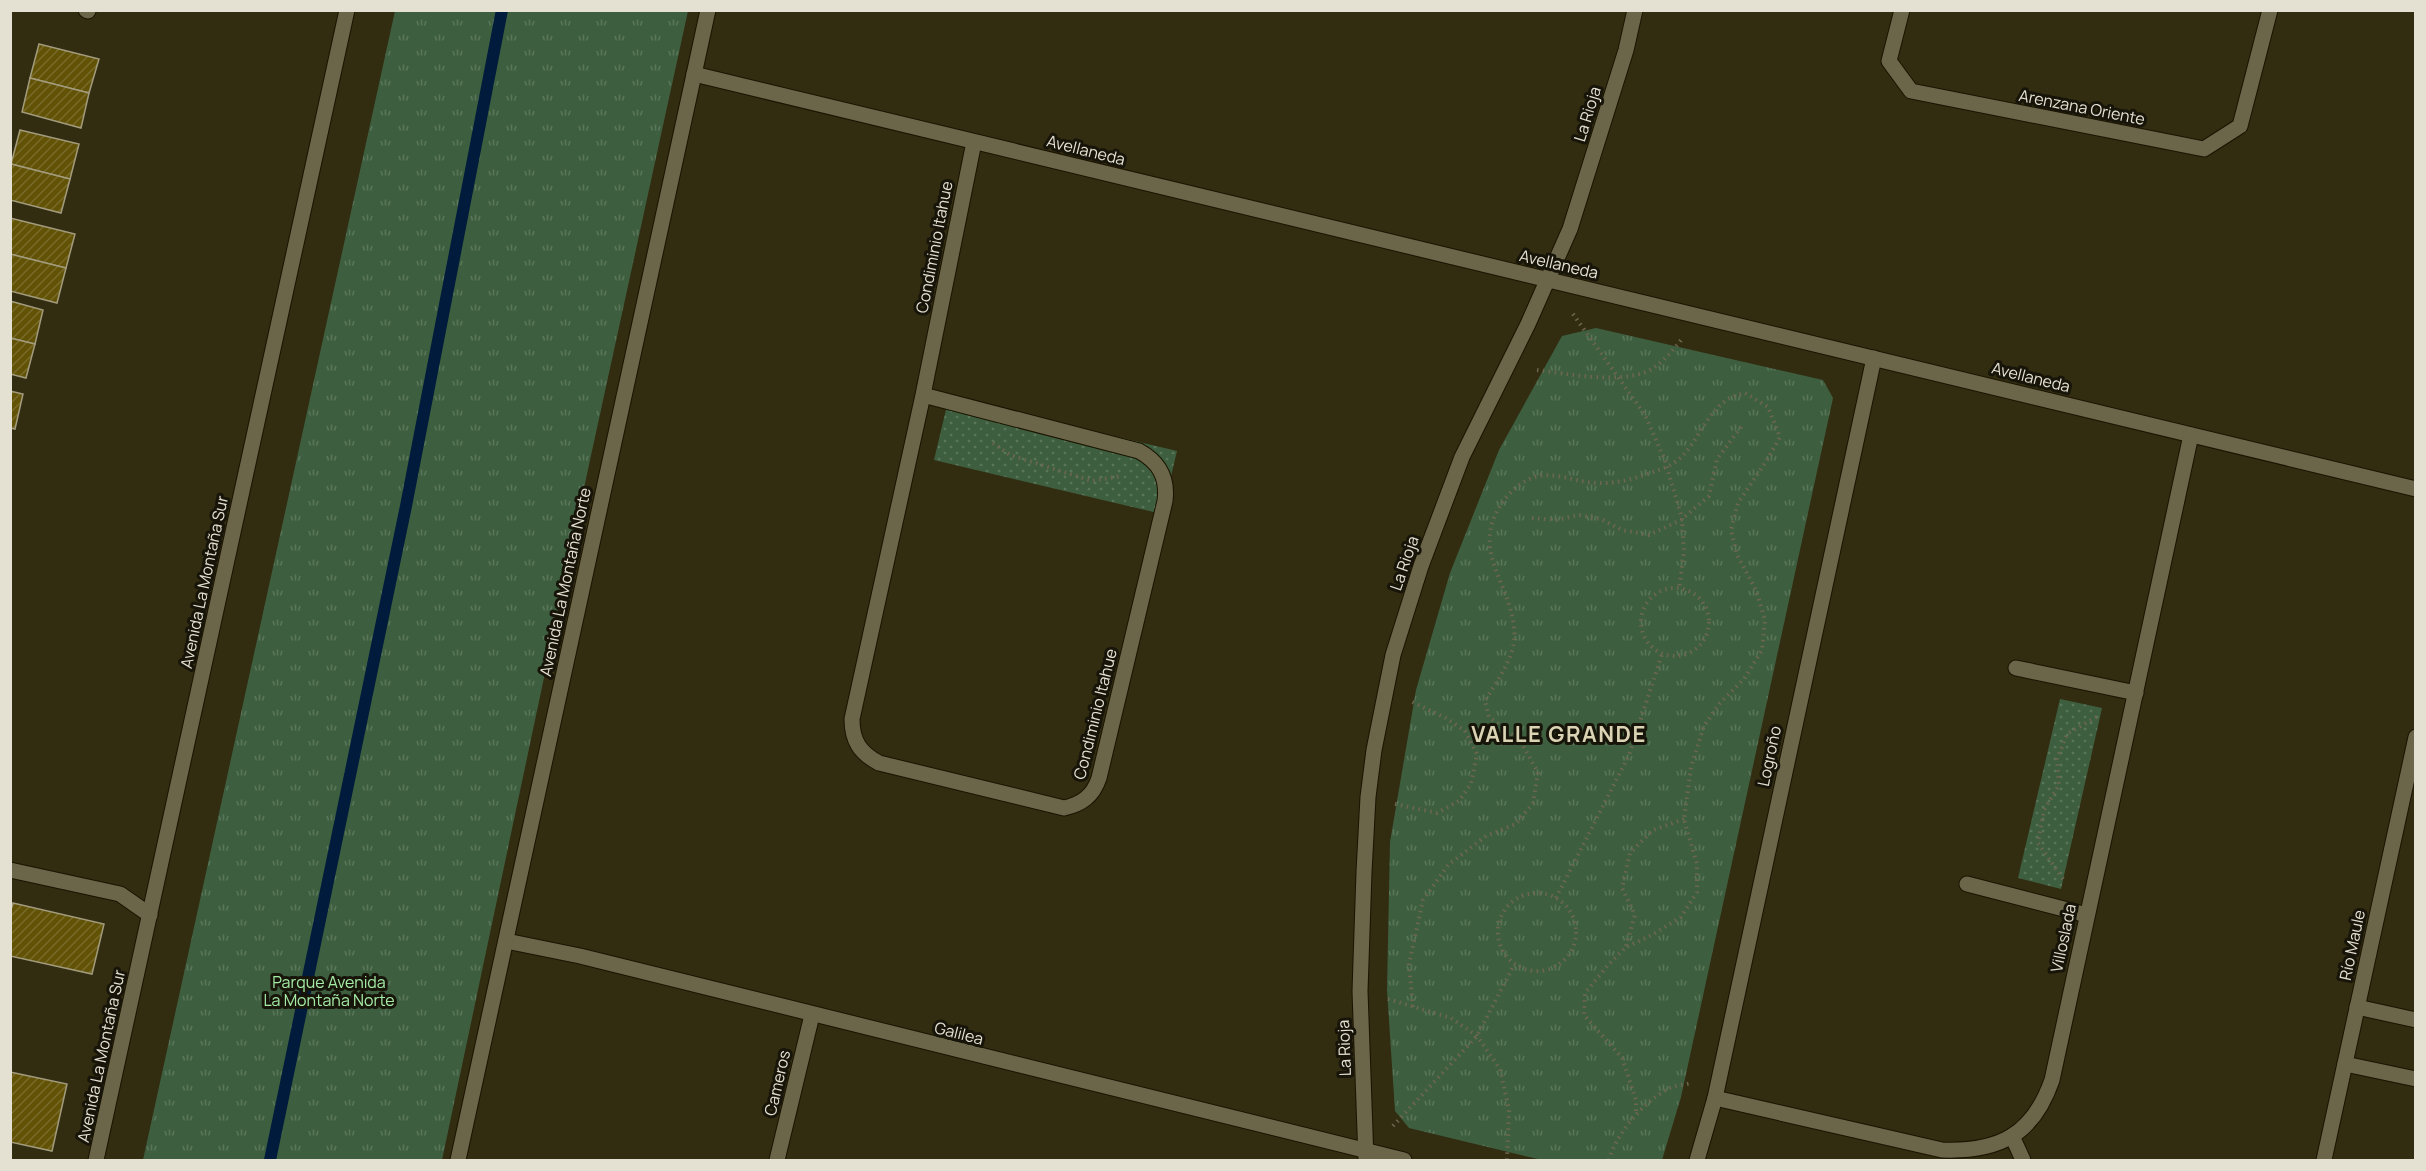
<svg xmlns="http://www.w3.org/2000/svg" width="2426" height="1171" viewBox="0 0 2426 1171" font-family="Manrope,sans-serif">
  <style>
    .grass { fill: url(#grass-dots) }
    .park { fill: url(#park-tufts) }
    .lines { fill: none; stroke-linecap: round; stroke-linejoin: round }
    .stream { stroke: #001b3b; stroke-width: 12 }
    .building { fill: url(#building-hatch); stroke: #a29b7d; stroke-width: 1.5 }
    .minor-casing { stroke: #1a1400; stroke-width: 17 }
    .tertiary-casing { stroke: #1a1400; stroke-width: 17 }
    .path { stroke: #6d6750; stroke-width: 4; stroke-dasharray: 1.5 4.5; stroke-linecap: butt }
    .minor { stroke: #6b6549; stroke-width: 15 }
    .tertiary { stroke: #6b6549; stroke-width: 15 }
    .labels { text-anchor: middle; stroke-width: 6; stroke-linejoin: round; paint-order: stroke }
    .street-label { font-size: 16px; fill: #e5e1d2; stroke: #171409 }
    .park-label { font-size: 16px; fill: #a4eba5; stroke: #171409 }
    .district-label { font-size: 22px; font-weight: bold; letter-spacing: 1.5px; fill: #dad3b4; stroke: #171409 }
  </style>
  <defs>
    <pattern id="grass-dots" width="8" height="8" patternUnits="userSpaceOnUse" patternTransform="scale(1.5)"><rect width="8" height="8" fill="#3e5f3f"/><path d="M2 2h.1M6 6h.1" fill="none" stroke="#5a765a" stroke-width="1.8" stroke-linecap="round"/></pattern>
    <pattern id="park-tufts" width="24" height="20" patternUnits="userSpaceOnUse" patternTransform="scale(1.5)"><rect width="24" height="20" fill="#3e5f3f"/><path d="M3 7l-1-3M5 7V3M7 7l1-3M15 17l-1-3M17 17v-4M19 17l1-3" fill="none" stroke="#5a765a"/></pattern>
    <pattern id="building-hatch" width="6" height="6" patternUnits="userSpaceOnUse" patternTransform="scale(1.5)"><rect width="6" height="6" fill="#615205"/><path d="M-1 1l2-2M0 6l6-6M5 7l2-2" fill="none" stroke="#786b29"/></pattern>
  </defs>
  <rect width="100%" height="100%" fill="#322c11"/>
  <!-- grass -->
  <g class="grass">
    <polygon points="949,397 1177,451 1162,514 934,460"/>
    <polygon points="2060,699 2102,708 2061,889 2018,878"/>
  </g>
  <!-- park -->
  <g class="park">
    <polygon points="395,11 688,11 590,460 442,1160 143,1160"/>
    <polygon points="1596,328 1823,380 1833,398 1681,1097 1662,1160 1542,1160 1409,1128 1395,1111 1387,990 1390,842 1416,690 1450,573 1499,450 1562,336"/>
  </g>
  <g class="lines">
    <!-- stream -->
    <polyline class="stream" points="270,1160 406,506 502,10"/>
  </g>
  <!-- building -->
  <g class="building">
    <polygon points="39,44 99,59 89,93 30,78"/>
    <polygon points="30,78 89,93 81,128 22,112"/>
    <polygon points="20,130 79,144 70,179 11,164"/>
    <polygon points="11,164 70,179 61,213 10,200"/>
    <polygon points="10,218 75,234 66,268 10,254"/>
    <polygon points="10,254 66,268 57,303 10,291"/>
    <polygon points="10,301 43,310 35,344 10,338"/>
    <polygon points="10,338 35,344 26,378 10,374"/>
    <polygon points="10,391 23,394 15,429 10,428"/>
    <polygon points="13,903 104,924 92,974 10,956 10,913"/>
    <polygon points="10,1072 67,1084 52,1151 10,1142"/>
  </g>
  <g class="lines">
    <!-- minor casing -->
    <g class="minor-casing">
      <g id="minor">
        <polyline points="86,10 88,11"/>
        <polyline points="1902,10 1889,61 1911,91 2204,149 2240,126 2270,10"/>
        <polyline points="694,74 2416,489"/>
        <path d="M 923,395 L 1139,451 C 1159,462 1168,477 1165,501 L 1099,778 C 1093,796 1082,804 1064,808 L 879,763 C 860,753 852,741 852,719 L 923,395 L 974,142"/>
        <polyline points="2016,668 2136,693"/>
        <polyline points="10,870 120,894 150,915"/>
        <polyline points="1967,884 2087,915"/>
        <polyline points="506,941 580,956 1404,1160"/>
        <polyline points="2357,1007 2416,1020"/>
        <polyline points="2345,1064 2416,1079"/>
        <path d="M 1715,1098 L 1942,1150 C 1999,1152 2033,1135 2052,1080 L 2191,435"/>
        <polyline points="2012,1136 2023,1160"/>
        <polyline points="777,1160 812,1015"/>
        <polyline points="1366,1160 1360,991 1364,872 1368,797 1374,750 1393,655 1421,566 1462,457 1528,324 1570,229 1626,50 1635,10"/>
        <polyline points="1697,1160 1715,1098 1874,358"/>
        <polyline points="2324,1160 2416,737"/>
      </g>
    </g>
    <!-- tertiary casing -->
    <g class="tertiary-casing">
      <g id="tertiary">
        <polyline points="96,1160 347,10"/>
        <polyline points="458,1160 708,10"/>
      </g>
    </g>
    <!-- path -->
    <g class="path">
      <polyline points="1573,314 1645,415 1664,458 1682,518 1684,552 1679,589"/>
      <path d="M 1537,370 C 1570,374 1609,383 1643,373 C 1658,368 1671,353 1681,340"/>
      <polyline points="993,443 1010,455 1092,481 1121,476"/>
      <polyline points="1532,518 1556,520 1579,515 1601,519 1622,530 1649,535 1681,520 1709,496 1717,459 1742,426"/>
      <circle cx="1675" cy="622" r="34"/>
      <polyline points="1395,804 1437,813 1459,801 1471,784 1477,754 1465,731 1446,718 1410,701"/>
      <polyline points="2063,879 2038,843 2044,810 2059,785 2057,759 2067,734 2100,715"/>
      <circle cx="1537" cy="932" r="39"/>
      <polyline points="1556,898 1629,755 1662,654"/>
      <polyline points="1626,946 1635,915 1622,888 1630,853 1653,830 1684,819"/>
      <polyline points="1388,999 1451,1018 1477,1036 1500,1069 1509,1110 1507,1160"/>
      <path d="M 1413,1007 L 1409,964 L 1423,900 L 1448,865 L 1486,836 L 1516,824 L 1533,803 L 1538,773 L 1520,740 L 1489,717 L 1485,701 C 1498,678 1518,655 1514,627 C 1509,581 1472,552 1500,506 C 1508,493 1520,482 1535,477 C 1556,471 1577,483 1598,483 C 1620,484 1643,476 1664,468 C 1694,457 1700,420 1724,402 C 1729,397 1738,395 1745,393 L 1768,407 L 1780,437 L 1767,460 L 1738,503 L 1731,530 L 1737,555 L 1756,590 L 1765,620 L 1762,650 L 1744,679 L 1720,703 L 1704,726 L 1691,767 L 1684,819 L 1697,864 L 1697,892 L 1681,917 L 1652,935 L 1626,947 L 1608,965 L 1585,993 L 1584,1015 L 1622,1058 L 1636,1100 L 1636,1115"/>
      <polyline points="1393,1126 1477,1036 1514,965"/>
      <path d="M 1609,1160 C 1616,1134 1643,1102 1668,1089 C 1675,1085 1684,1085 1691,1083"/>
    </g>
    <!-- minor -->
    <use href="#minor" class="minor"/>
    <!-- tertiary -->
    <use href="#tertiary" class="tertiary"/>
  </g>
  <g class="labels">
    <!-- street labels -->
    <g class="street-label">
      <text transform="translate(2082 107) rotate(11)" y="6">Arenzana Oriente</text>
      <text transform="translate(1587 114) rotate(-73)" y="6">La Rioja</text>
      <text transform="translate(1086 150) rotate(14)" y="6">Avellaneda</text>
      <text transform="translate(934 247) rotate(-79)" y="6">Condiminio Itahue</text>
      <text transform="translate(1559 264) rotate(13)" y="6">Avellaneda</text>
      <text transform="translate(2031 377) rotate(14)" y="6">Avellaneda</text>
      <text transform="translate(1404 563) rotate(-71)" y="6">La Rioja</text>
      <text transform="translate(204 582) rotate(-78)" y="6">Avenida La Montaña Sur</text>
      <text transform="translate(565 582) rotate(-78)" y="6">Avenida La Montaña Norte</text>
      <text transform="translate(1095 714) rotate(-76)" y="6">Condiminio Itahue</text>
      <text transform="translate(1769 756) rotate(-78)" y="6">Logroño</text>
      <text transform="translate(2063 938) rotate(-78)" y="6">Villoslada</text>
      <text transform="translate(2352 945) rotate(-78)" y="6">Río Maule</text>
      <text transform="translate(959 1033) rotate(14)" y="6">Galilea</text>
      <text transform="translate(1344 1048) rotate(-92)" y="6">La Rioja</text>
      <text transform="translate(101 1056) rotate(-78)" y="6">Avenida La Montaña Sur</text>
      <text transform="translate(777 1083) rotate(-77)" y="6">Cameros</text>
    </g>
    <!-- park labels -->
    <g class="park-label">
      <text x="329" y="988">Parque Avenida<tspan x="329" dy="18">La Montaña Norte</tspan></text>
    </g>
    <!-- district labels -->
    <g class="district-label">
      <text x="1559" y="742">VALLE GRANDE</text>
    </g>
  </g>
  <!-- border -->
  <rect width="2426" height="1171" fill="none" stroke="#e5e1d2" stroke-width="24"/>
</svg>
